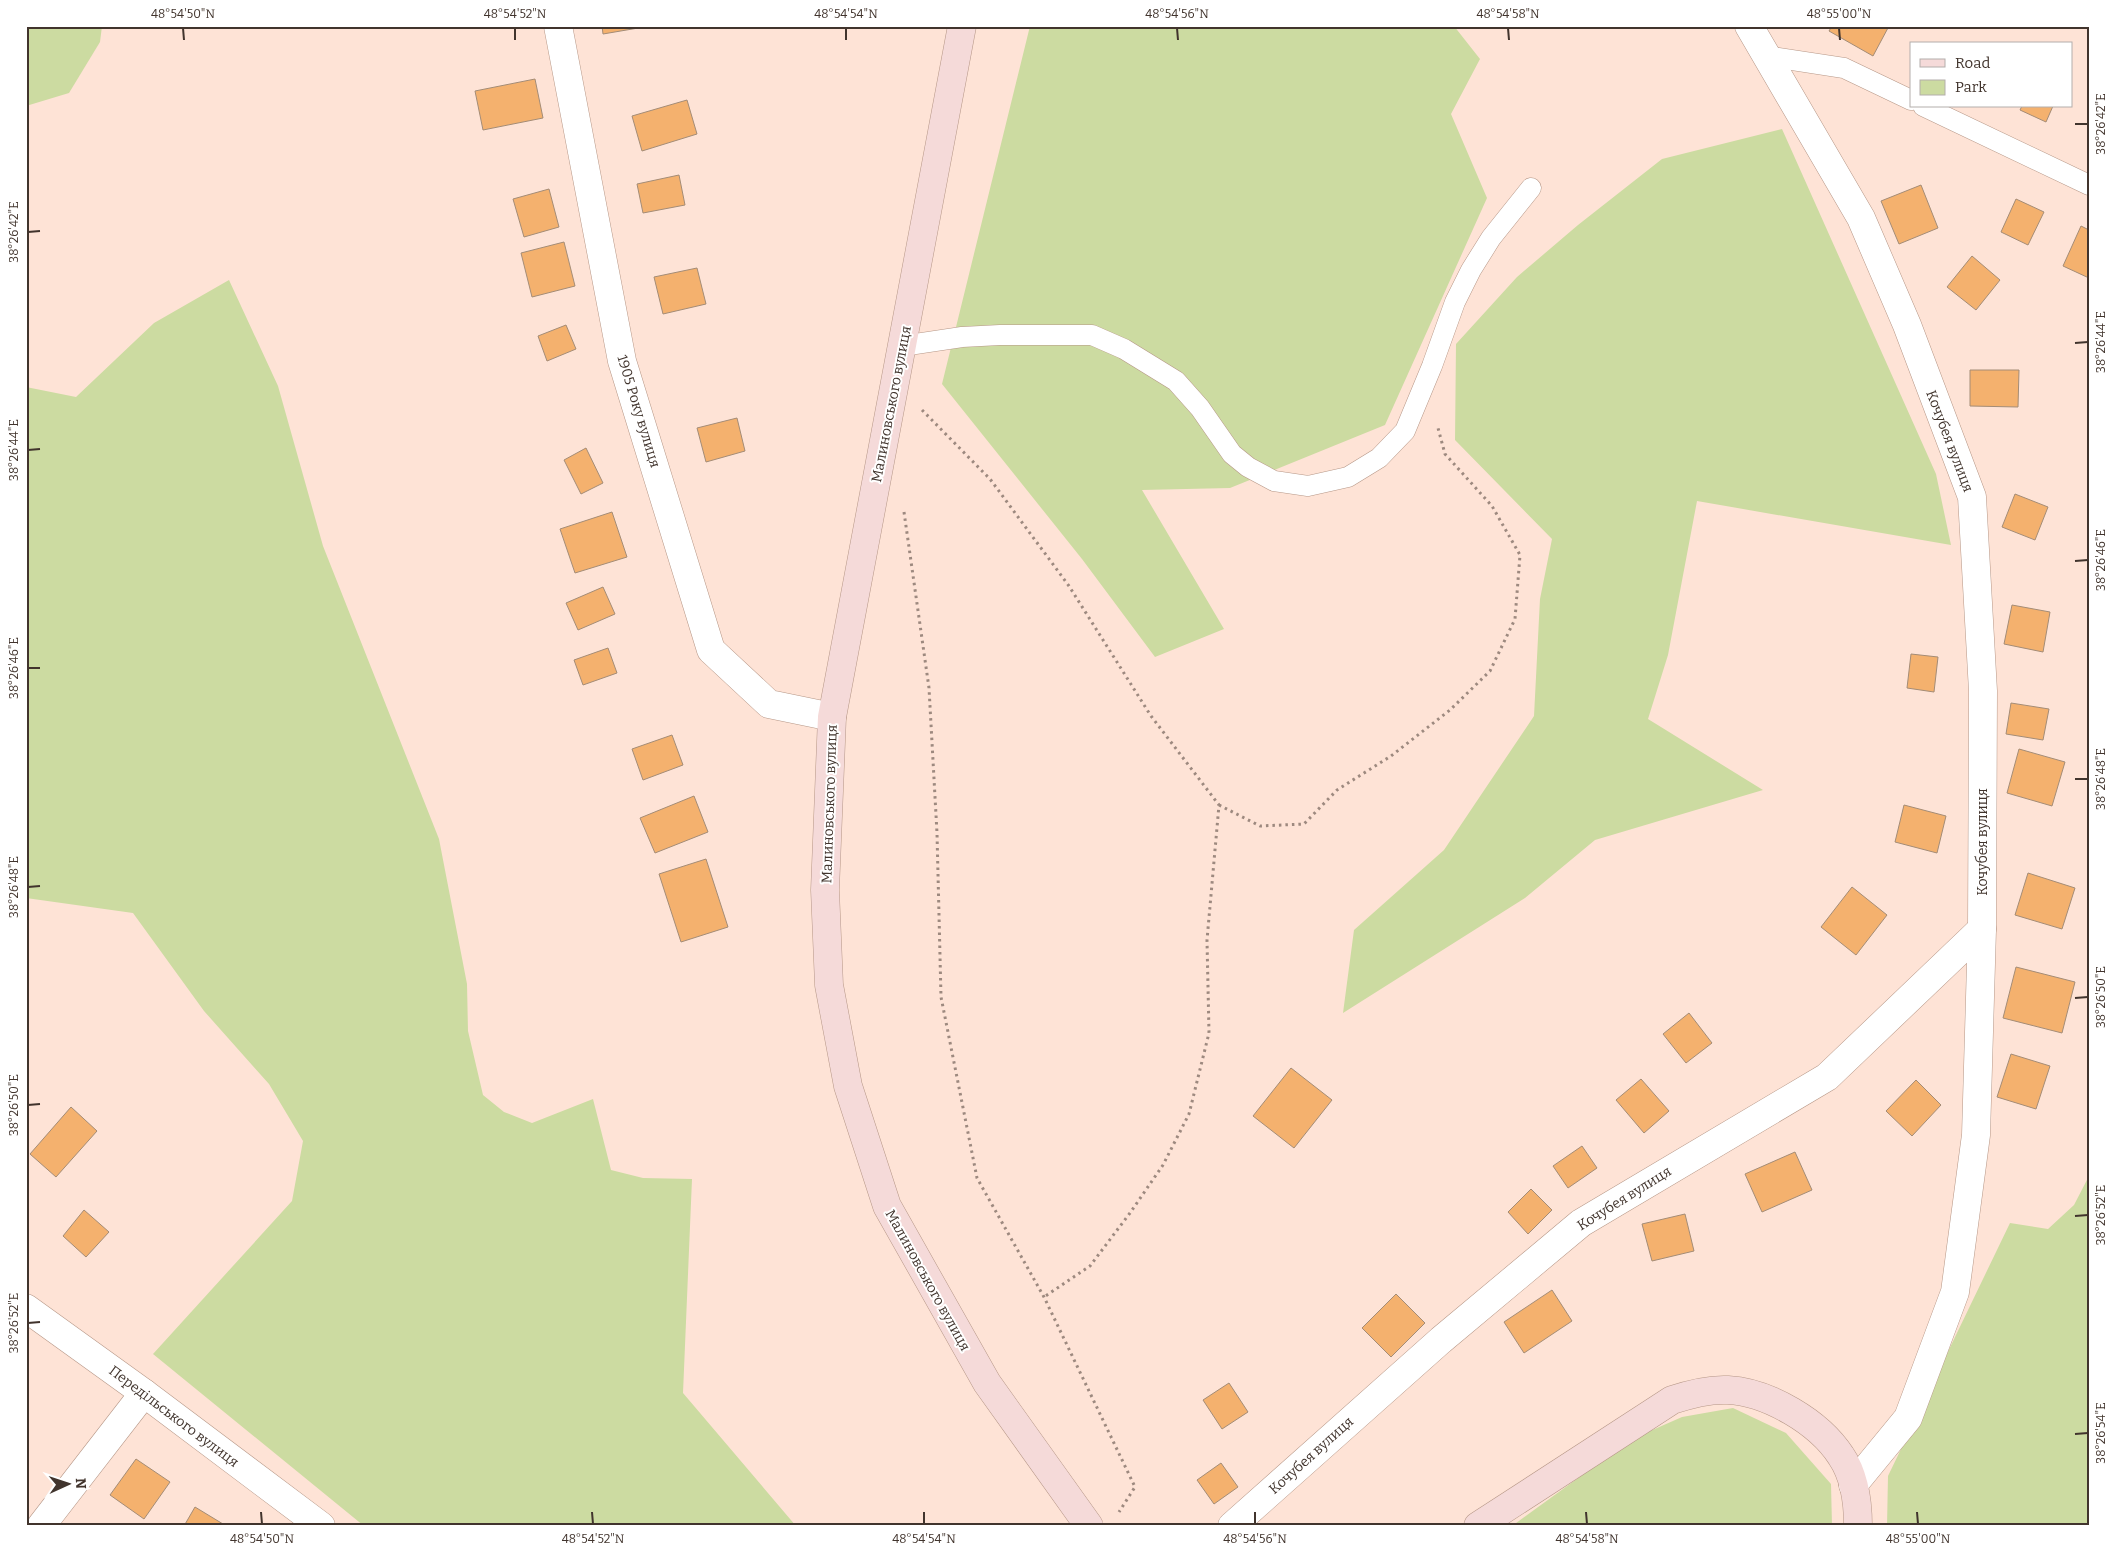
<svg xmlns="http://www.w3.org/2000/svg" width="2115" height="1552" viewBox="0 0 2115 1552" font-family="Bitter,serif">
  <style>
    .green { fill: #ccdba1 }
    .building { fill: #f4b16e; stroke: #a48c76 }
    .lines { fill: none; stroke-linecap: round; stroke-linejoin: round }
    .lane-casing { stroke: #b69787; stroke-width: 21 }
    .street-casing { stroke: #b69787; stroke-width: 29 }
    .secondary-casing { stroke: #b69787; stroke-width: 29 }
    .path { stroke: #9d897f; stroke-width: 3; stroke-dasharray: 2.5 4; stroke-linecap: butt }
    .lane { stroke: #fff; stroke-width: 20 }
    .street { stroke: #fff; stroke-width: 28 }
    .secondary { stroke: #f5dad9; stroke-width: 28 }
    .ticks { fill: none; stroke: #41342d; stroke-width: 2 }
    .labels { text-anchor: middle; stroke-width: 4; stroke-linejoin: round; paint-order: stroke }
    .street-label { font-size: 14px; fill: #41342d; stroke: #fff }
    .neatline { fill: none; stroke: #41342d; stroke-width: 2 }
    .ticks-label { font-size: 12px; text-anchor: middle; fill: #41342d }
  </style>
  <rect width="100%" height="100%" fill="#fee3d6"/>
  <!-- green -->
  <g class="green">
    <polygon points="26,26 102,26 100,42 69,93 26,106"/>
    <polygon points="1030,26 1454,26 1480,59 1451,114 1487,198 1385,425 1230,488 1142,490 1224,629 1155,657 1082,559 942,384"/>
    <polygon points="1782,129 1936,474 1951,545 1697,501 1668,655 1648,719 1763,790 1595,840 1525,898 1343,1013 1354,930 1444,850 1534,716 1540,599 1552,539 1455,440 1456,344 1517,277 1578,225 1662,159"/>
    <polygon points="229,280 278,386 323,546 439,839 467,984 468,1031 483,1095 504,1112 532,1123 593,1099 611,1170 643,1178 692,1179 683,1393 796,1526 364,1526 153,1354 292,1201 303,1141 269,1084 204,1011 133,913 26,898 26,387 76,397 154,323"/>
    <polygon points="2089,1176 2089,1526 1887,1526 1888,1476 2010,1223 2048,1229 2074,1205"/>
    <polygon points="1733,1408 1786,1433 1831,1484 1832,1526 1512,1526 1632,1439 1682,1417"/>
  </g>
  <!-- building -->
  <g class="building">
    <polygon points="602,26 650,26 603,34"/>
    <polygon points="1832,26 1889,26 1873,56 1829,31"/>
    <polygon points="535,79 543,118 483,130 475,91"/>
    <polygon points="687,100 697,134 642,151 632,116"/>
    <polygon points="2022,106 2053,106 2046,122 2020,110"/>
    <polygon points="679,175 685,205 643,213 637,184"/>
    <polygon points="1921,185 1938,228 1899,244 1881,201"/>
    <polygon points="549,189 559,227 524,237 513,199"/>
    <polygon points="2016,199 2044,212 2028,245 2001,232"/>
    <polygon points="2081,226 2089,230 2089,278 2063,266"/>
    <polygon points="564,242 575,286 532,297 521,253"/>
    <polygon points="1972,256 2000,280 1976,310 1947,287"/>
    <polygon points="697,268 706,304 663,314 654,277"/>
    <polygon points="566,325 576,349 547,361 538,336"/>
    <polygon points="1970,370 2019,370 2018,407 1970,406"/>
    <polygon points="737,418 745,451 706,462 697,428"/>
    <polygon points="586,448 603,483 581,494 564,460"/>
    <polygon points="2015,494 2048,507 2035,540 2002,527"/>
    <polygon points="612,512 627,557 575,573 560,529"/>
    <polygon points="603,587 615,614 578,630 566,603"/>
    <polygon points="2012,605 2050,612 2043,652 2004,644"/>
    <polygon points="608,648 617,673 583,685 574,660"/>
    <polygon points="1911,654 1938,657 1934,692 1907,688"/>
    <polygon points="2011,703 2049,709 2043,740 2006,734"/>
    <polygon points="672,735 683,765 643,780 632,749"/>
    <polygon points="2019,749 2065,762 2052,806 2007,793"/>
    <polygon points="694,796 708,832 655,853 640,818"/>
    <polygon points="1904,805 1946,816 1937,853 1895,842"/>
    <polygon points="706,859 728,927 681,942 659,874"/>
    <polygon points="2028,873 2075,888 2062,929 2015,915"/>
    <polygon points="1852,887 1887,915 1856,955 1821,927"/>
    <polygon points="2016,967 2075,982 2062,1033 2003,1018"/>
    <polygon points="1689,1013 1712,1043 1686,1063 1663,1034"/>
    <polygon points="2011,1054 2050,1066 2036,1109 1997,1097"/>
    <polygon points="1291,1068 1332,1100 1294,1148 1253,1116"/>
    <polygon points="1641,1079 1669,1111 1644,1133 1616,1100"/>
    <polygon points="1916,1080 1941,1105 1912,1136 1886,1111"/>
    <polygon points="71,1107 97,1131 56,1177 30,1154"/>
    <polygon points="1582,1146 1597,1168 1568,1188 1553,1166"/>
    <polygon points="1795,1152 1812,1190 1762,1212 1745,1174"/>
    <polygon points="1531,1189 1552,1210 1528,1234 1508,1212"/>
    <polygon points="84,1210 109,1232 86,1257 63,1236"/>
    <polygon points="1685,1214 1694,1251 1652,1261 1642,1224"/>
    <polygon points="1552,1290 1572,1321 1524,1353 1504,1322"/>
    <polygon points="1396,1294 1425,1323 1391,1357 1362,1328"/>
    <polygon points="1229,1383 1248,1412 1222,1429 1203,1400"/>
    <polygon points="136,1459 170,1482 144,1519 110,1495"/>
    <polygon points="1221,1463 1238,1487 1214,1504 1197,1480"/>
    <polygon points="195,1507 223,1524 221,1526 184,1526"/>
  </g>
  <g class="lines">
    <!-- lane casing -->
    <g class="lane-casing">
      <g id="lane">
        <polyline points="1765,56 1844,68 1911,100"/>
        <polyline points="1923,106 2089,185"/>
        <polyline points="902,346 962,337 1000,335 1092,335 1124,349 1176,381 1200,408 1232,454 1248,467 1274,481 1308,486 1348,477 1379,458 1405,431 1432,366 1455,302 1471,270 1491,238 1531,188"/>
      </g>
    </g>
    <!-- street casing -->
    <g class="street-casing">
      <g id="street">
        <polyline points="558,26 622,361 711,650 769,704 832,717"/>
        <polyline points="1749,26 1861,218 1907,325 1972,497 1983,691 1982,929 1976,1135 1955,1292 1908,1418 1853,1485"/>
        <polyline points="26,1308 144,1393 321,1526"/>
        <polyline points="41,1526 144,1393"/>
        <polyline points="1232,1526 1441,1340 1581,1223 1827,1077 1982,929"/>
      </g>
    </g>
    <!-- secondary casing -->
    <g class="secondary-casing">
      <g id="secondary">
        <polyline points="962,26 832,717 825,890 829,985 848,1086 887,1206 987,1383 1089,1526"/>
        <path d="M 1478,1526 L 1672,1400 C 1690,1394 1709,1389 1728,1390 C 1768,1392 1819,1422 1841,1456 C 1854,1475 1858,1503 1858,1526"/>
      </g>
    </g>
    <!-- path -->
    <g class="path">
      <polyline points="922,410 990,479 1069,586 1151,716 1219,805 1207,940 1209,1033 1189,1114 1163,1165 1130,1213 1090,1266 1044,1297"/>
      <polyline points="904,512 929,688 937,833 941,997 977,1178 1044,1297 1135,1487 1119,1512"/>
      <polyline points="1219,805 1260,826 1304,824 1337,790 1391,756 1450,710 1490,671 1515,619 1520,555 1492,506 1445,454 1438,428"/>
    </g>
    <!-- lane -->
    <use href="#lane" class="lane"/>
    <!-- street -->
    <use href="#street" class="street"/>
    <!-- secondary -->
    <use href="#secondary" class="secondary"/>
  </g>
  <!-- ticks -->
  <path class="ticks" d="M 183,28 L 184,40M 515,28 L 515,40M 846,28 L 846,40M 1177,28 L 1178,40M 1508,28 L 1509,40M 1839,28 L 1840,40M 2075,124 L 2088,124M 28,232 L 40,231M 2075,343 L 2088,342M 28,450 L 40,449M 2075,561 L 2088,560M 28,668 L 40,668M 2075,779 L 2088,779M 28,887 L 40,886M 2075,998 L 2088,997M 28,1105 L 40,1104M 2075,1216 L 2088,1215M 28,1323 L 40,1322M 2075,1434 L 2088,1433M 261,1512 L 262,1524M 592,1512 L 593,1524M 924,1512 L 924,1524M 1255,1512 L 1255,1524M 1586,1512 L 1587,1524M 1917,1512 L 1918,1524"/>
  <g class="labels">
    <!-- street labels -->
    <g class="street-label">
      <text transform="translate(891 404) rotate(-79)" y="5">Малиновського вулиця</text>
      <text transform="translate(639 411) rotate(73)" y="5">1905 Року вулиця</text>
      <text transform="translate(1950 441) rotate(69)" y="5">Кочубея вулиця</text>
      <text transform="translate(829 804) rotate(-88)" y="5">Малиновського вулиця</text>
      <text transform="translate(1982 842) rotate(-90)" y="5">Кочубея вулиця</text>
      <text transform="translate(1624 1198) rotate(-32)" y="5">Кочубея вулиця</text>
      <text transform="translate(928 1280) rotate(61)" y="5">Малиновського вулиця</text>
      <text transform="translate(174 1416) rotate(37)" y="5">Передільського вулиця</text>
      <text transform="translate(1311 1455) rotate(-42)" y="5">Кочубея вулиця</text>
    </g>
  </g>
  <!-- border -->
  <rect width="2115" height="1552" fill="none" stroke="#ffffff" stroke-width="55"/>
  <!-- legend -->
  <rect x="1910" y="42" width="162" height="65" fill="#ffffff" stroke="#b3aeab"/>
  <rect x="1920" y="59" width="25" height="8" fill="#f5dad9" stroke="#b3aeab"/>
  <text x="1955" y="68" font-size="15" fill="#41342d">Road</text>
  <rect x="1920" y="80" width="25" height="15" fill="#ccdba1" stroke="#b3aeab"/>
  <text x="1955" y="92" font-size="15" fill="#41342d">Park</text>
  <!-- north arrow -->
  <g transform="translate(68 1484) rotate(87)" stroke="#ffffff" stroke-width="4" paint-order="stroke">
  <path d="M0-4L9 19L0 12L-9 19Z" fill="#41342d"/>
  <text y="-8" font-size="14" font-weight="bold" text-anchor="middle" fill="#41342d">N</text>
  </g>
  <rect x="28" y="28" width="2060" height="1496" class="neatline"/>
  <g class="ticks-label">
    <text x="183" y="18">48°54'50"N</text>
    <text x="515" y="18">48°54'52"N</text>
    <text x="846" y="18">48°54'54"N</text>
    <text x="1177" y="18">48°54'56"N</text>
    <text x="1508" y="18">48°54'58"N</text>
    <text x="1839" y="18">48°55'00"N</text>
    <text transform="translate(2101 124) rotate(-90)" y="4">38°26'42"E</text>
    <text transform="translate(14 232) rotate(-90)" y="4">38°26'42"E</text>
    <text transform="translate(2101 342) rotate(-90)" y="4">38°26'44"E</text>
    <text transform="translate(14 450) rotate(-90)" y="4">38°26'44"E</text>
    <text transform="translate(2101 560) rotate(-90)" y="4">38°26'46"E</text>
    <text transform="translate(14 668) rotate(-90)" y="4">38°26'46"E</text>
    <text transform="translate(2101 779) rotate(-90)" y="4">38°26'48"E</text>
    <text transform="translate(14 887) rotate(-90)" y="4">38°26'48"E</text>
    <text transform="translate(2101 997) rotate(-90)" y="4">38°26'50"E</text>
    <text transform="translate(14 1105) rotate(-90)" y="4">38°26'50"E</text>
    <text transform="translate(2101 1215) rotate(-90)" y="4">38°26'52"E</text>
    <text transform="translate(14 1323) rotate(-90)" y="4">38°26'52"E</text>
    <text transform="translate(2101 1433) rotate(-90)" y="4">38°26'54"E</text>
    <text x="262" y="1543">48°54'50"N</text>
    <text x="593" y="1543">48°54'52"N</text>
    <text x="924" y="1543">48°54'54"N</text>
    <text x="1255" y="1543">48°54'56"N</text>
    <text x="1587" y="1543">48°54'58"N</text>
    <text x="1918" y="1543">48°55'00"N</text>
  </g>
</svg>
